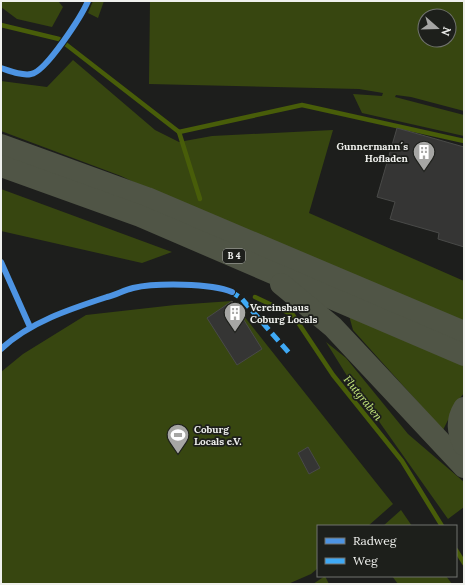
<svg xmlns="http://www.w3.org/2000/svg" width="465" height="585" viewBox="0 0 465 585" font-family="Lora,serif">
  <style>
    .green { fill: #374610; fill-rule: evenodd }
    .lines { fill: none; stroke-linecap: round; stroke-linejoin: round }
    .stream { stroke: #485d09; stroke-width: 4.5 }
    .building { fill: #353534; stroke: #494a48 }
    .highway { stroke: #505546; stroke-width: 22 }
    .quiet { stroke: #3fa9f5; stroke-width: 5; stroke-dasharray: 10 5; stroke-linecap: butt }
    .cycleway-casing { stroke: #1d1f1b; stroke-width: 8 }
    .cycleway { stroke: #4d94e3; stroke-width: 6 }
    .labels { text-anchor: middle; stroke-width: 3.5; stroke-linejoin: round; paint-order: stroke }
    .shield { fill: #1d1f1b; stroke: #b0b1ae; stroke-width: 1 }
    .shield-label { font-size: 9px; font-weight: bold; fill: #eff0ed }
    .poi-label { font-size: 10px; font-weight: bold; fill: #eff0ed; stroke: #1d1f1b; text-anchor: start }
    .water-label { font-size: 11px; font-style: italic; fill: #c6ea7d; stroke: #1d1f1b }
  </style>
  <rect width="100%" height="100%" fill="#1d1e1c"/>
  <!-- green -->
  <g class="green">
    <polygon points="1,1 58,1 63,7 52,27 17,19 1,7"/>
    <polygon points="93,1 104,1 98,18 88,13"/>
    <path d="M 150,1 L 464,1 L 464,111 L 411,97 L 396,95 L 395,97 L 464,115 L 464,136 L 362,113 L 353,94 L 382,96 L 383,93 L 359,89 L 149,84 ZM 425,16 L 449,16 L 449,40 L 425,40 Z"/>
    <polygon points="73,60 155,130 179,142 212,136 333,130 309,213 464,281 464,325 230,228 121,176 1,131 1,81 47,87"/>
    <polygon points="1,189 172,252 142,263 1,231"/>
    <polygon points="232,301 393,504 368,526 318,526 318,568 311,574 288,584 1,584 1,372 23,354 86,315 175,305"/>
    <polygon points="348,312 464,366 464,393 457,402 443,430 353,330"/>
    <polygon points="326,342 346,358 408,434 464,482 464,507 448,519 349,379"/>
    <polygon points="401,510 412,526 383,526"/>
    <polygon points="325,576 329,584 313,584"/>
    <polygon points="392,576 446,576 452,584 398,584"/>
  </g>
  <g class="lines">
    <!-- stream -->
    <g class="stream">
      <polyline points="1,25 59,39 179,132 302,105 464,141"/>
      <polyline points="179,132 200,199"/>
      <polyline points="255,297 293,315 333,375 402,461 442,526"/>
      <polyline points="456,550 464,563"/>
    </g>
  </g>
  <!-- building -->
  <g class="building">
    <polygon points="397,128 464,147 464,247 438,239 439,233 390,219 395,202 377,197"/>
    <polygon points="232,301 262,349 237,365 207,318"/>
    <polygon points="308,447 320,468 309,474 298,453"/>
  </g>
  <g class="lines">
    <!-- highway -->
    <g class="highway">
      <polyline points="1,145 147,198 464,332"/>
      <polyline points="1,166 140,216 464,355"/>
      <polyline points="281,284 333,327 464,467"/>
      <path d="M 464,408 C 456,421 458,432 464,445"/>
    </g>
    <!-- quiet -->
    <polyline class="quiet" points="230,291 241,298 290,354"/>
    <!-- cycleway casing -->
    <g class="cycleway-casing">
      <g id="cycleway">
        <path d="M 1,68 C 10,71 22,76 31,74 C 46,72 82,15 88,1"/>
        <polyline points="1,262 30,327"/>
        <path d="M 1,349 C 30,322 70,309 107,297 C 116,295 124,290 133,288 C 156,283 211,283 232,292"/>
      </g>
    </g>
    <!-- cycleway -->
    <use href="#cycleway" class="cycleway"/>
  </g>
  <!-- icons -->
  <defs>
    <g id="building-pin" transform="scale(1.15)"><path d="M0 17L-7.5 6A9.5 9.5 0 1 1 7.5 6Z" fill="#a6a6a4" stroke="#1d1f1b"/><path d="M-4-6H4V6H1V3H-1V6H-4ZM-2.5-4.3h1.7v1.8h-1.7ZM.8-4.3h1.7v1.8H.8ZM-2.5-1h1.7V.8h-1.7ZM.8-1h1.7V.8H.8Z" fill="#fff"/></g>
    <g id="stadium-pin" transform="scale(1.15)"><path d="M0 17L-7.5 6A9.5 9.5 0 1 1 7.5 6Z" fill="#a6a6a4" stroke="#1d1f1b"/><path d="M0-5a6.5 5 0 1 0 0 10a6.5 5 0 1 0 0-10ZM-3.5-1.8h7v3.6h-7Z" fill="#fff"/></g>
  </defs>
  <g fill-rule="evenodd">
    <use href="#building-pin" x="424" y="152"/>
    <use href="#building-pin" x="235" y="313"/>
    <use href="#stadium-pin" x="178" y="435"/>
  </g>
  <g class="labels">
    <!-- shield labels -->
    <rect class="shield" x="223" y="249" width="22" height="14" rx="3"/>
    <g class="shield-label">
      <text x="234" y="259">B 4</text>
    </g>
    <!-- poi labels -->
    <g class="poi-label">
      <text x="408" y="150" text-anchor="end">Gunnermann´s<tspan x="408" dy="12">Hofladen</tspan></text>
      <text x="250" y="311">Vereinshaus<tspan x="250" dy="12">Coburg Locals</tspan></text>
      <text x="194" y="433">Coburg<tspan x="194" dy="12">Locals e.V.</tspan></text>
    </g>
    <!-- water labels -->
    <g class="water-label">
      <text transform="translate(363 398) rotate(51)" y="4">Flutgraben</text>
    </g>
  </g>
  <!-- border -->
  <rect width="465" height="585" fill="none" stroke="#eff0ed" stroke-width="4"/>
  <!-- legend -->
  <rect x="317" y="525" width="140" height="52" fill="#1d1f1b" stroke="#71736f"/>
  <rect x="325" y="538" width="20" height="6" fill="#4d94e3" stroke="#71736f"/>
  <text x="353" y="545" font-size="12" fill="#eff0ed">Radweg</text>
  <rect x="325" y="558" width="20" height="6" fill="#3fa9f5" stroke="#71736f"/>
  <text x="353" y="565" font-size="12" fill="#eff0ed">Weg</text>
  <!-- north arrow -->
  <g transform="translate(437 28) rotate(110)"><circle r="19" fill="#1d1f1b" stroke="#71736f"/>
  <path d="M0-3L7 15L0 10L-7 15Z" fill="#a6a6a4"/>
  <text y="-6" font-size="11" font-weight="bold" text-anchor="middle" fill="#eff0ed">N</text>
  </g>
</svg>
